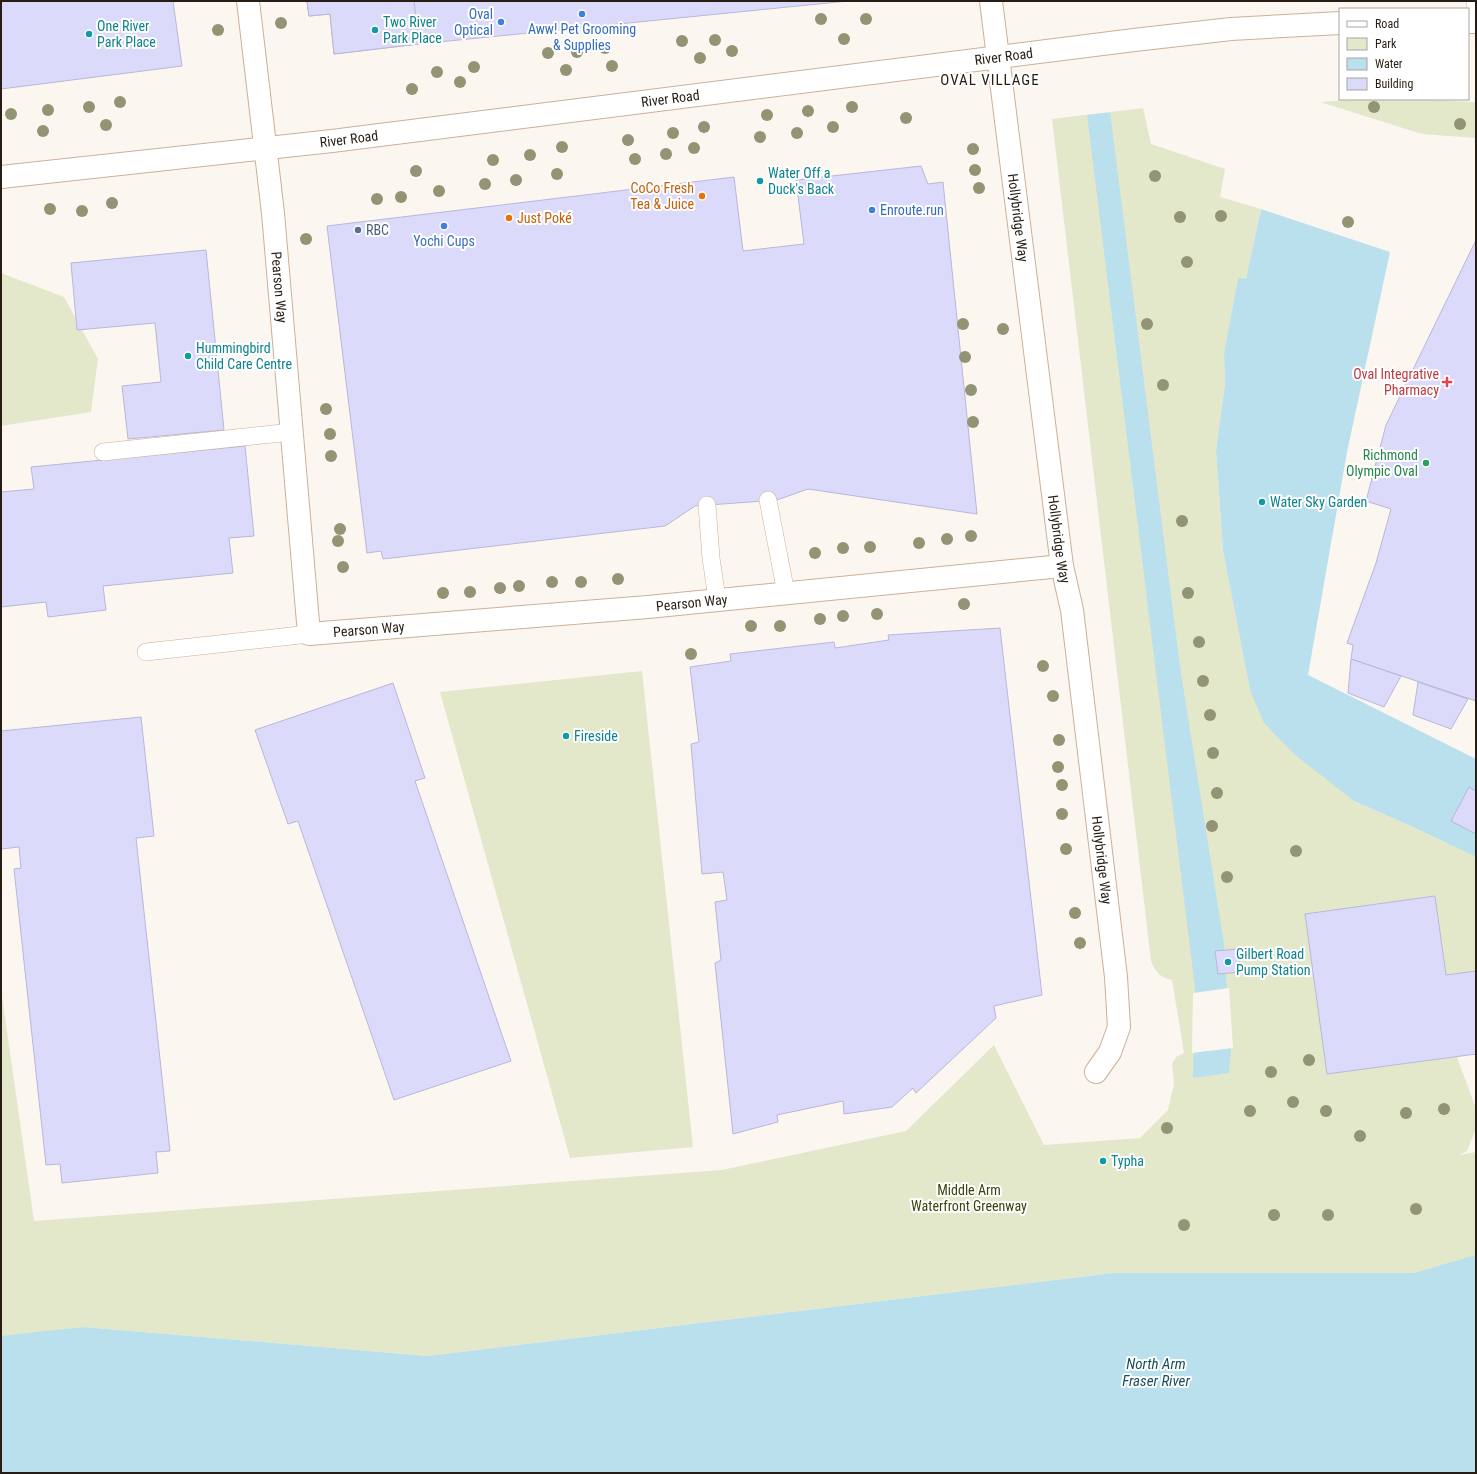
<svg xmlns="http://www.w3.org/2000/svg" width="1477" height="1474" viewBox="0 0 1477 1474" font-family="'Roboto Condensed',sans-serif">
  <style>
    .green { fill: #e3e8cb }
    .water { fill: #b9e0ec }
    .pier { fill: #fcf6f1 }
    .building { fill: #dbdafa; stroke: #b8b7d8 }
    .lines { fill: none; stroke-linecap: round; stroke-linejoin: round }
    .lane-casing { stroke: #ccb097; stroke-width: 18 }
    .street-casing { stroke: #ccb097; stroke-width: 24 }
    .secondary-casing { stroke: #ccb097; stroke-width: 24 }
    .lane { stroke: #fff; stroke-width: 17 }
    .street { stroke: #fff; stroke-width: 22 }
    .secondary { stroke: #fff; stroke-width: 22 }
    .tree { fill: #929474 }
    .shop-dot { fill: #3f7fe0; stroke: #fff; stroke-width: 1.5 }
    .culture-dot { fill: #0f9aa8; stroke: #fff; stroke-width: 1.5 }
    .food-dot { fill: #e8710a; stroke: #fff; stroke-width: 1.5 }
    .service-dot { fill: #5c6f8a; stroke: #fff; stroke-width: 1.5 }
    .health-dot { fill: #e0444e; stroke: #fff; stroke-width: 1.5 }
    .leisure-dot { fill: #2e9e5b; stroke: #fff; stroke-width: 1.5 }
    .labels { text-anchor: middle; stroke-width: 4; stroke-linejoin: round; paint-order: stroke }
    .shop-label { font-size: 14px; fill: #366cbe; stroke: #fff }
    .culture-label { font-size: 14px; fill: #0d838f; stroke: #fff; text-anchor: start }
    .street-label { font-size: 14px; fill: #271d14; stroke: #fff }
    .food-label { font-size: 14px; fill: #c56008; stroke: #fff; text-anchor: end }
    .service-label { font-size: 14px; fill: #4e5e75; stroke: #fff; text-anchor: start }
    .health-label { font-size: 14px; fill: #be3a42; stroke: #fff; text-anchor: end }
    .leisure-label { font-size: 14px; fill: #27864d; stroke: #fff; text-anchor: end }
    .park-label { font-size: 14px; fill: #3c430d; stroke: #fff }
    .neighbourhood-label { font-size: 15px; letter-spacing: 1px; fill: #271d14; stroke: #fff }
    .water-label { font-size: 15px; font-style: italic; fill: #194e5c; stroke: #fff }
  </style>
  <rect width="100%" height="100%" fill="#fcf6f1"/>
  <!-- green -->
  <g class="green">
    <polygon points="1364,99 1413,99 1476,102 1476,138 1422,134 1320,102"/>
    <path d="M 1143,108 L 1151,144 L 1225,169 L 1220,197 L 1261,209 L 1246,280 L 1238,279 L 1224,353 L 1225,383 L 1216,451 L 1223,551 L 1250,690 L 1354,801 L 1413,827 L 1476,857 L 1476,971 L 1446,975 L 1435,896 L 1305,914 L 1327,1074 L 1457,1057 L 1475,1106 L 1475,1131 L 1467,1151 L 1459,1155 L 1476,1152 L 1476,1275 L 1414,1273 L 1113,1273 L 428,1356 L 83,1327 L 1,1338 L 1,989 L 34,1221 L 722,1170 L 906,1131 L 994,1045 L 1044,1145 L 1140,1138 L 1168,1110 L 1174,1084 L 1172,1064 L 1176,1057 L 1184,1053 L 1172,980 C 1161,978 1155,972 1151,961 L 1052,119 Z"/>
    <polygon points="1,273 64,297 98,359 91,412 1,426"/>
    <polygon points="642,671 693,1147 570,1158 440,692"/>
  </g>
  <!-- water -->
  <g class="water">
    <polygon points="1073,1 1096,1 1180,667 1224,944 1231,1052 1229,1073 1193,1078 1195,988"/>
    <polygon points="1261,209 1390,252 1347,452 1308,675 1476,759 1476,857 1413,827 1354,801 1294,754 1264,723 1250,690 1223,551 1216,451 1225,383 1224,353 1238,278 1246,279"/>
    <polygon points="1476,1255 1476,1473 1,1473 1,1336 83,1327 428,1356 1113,1273 1414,1273"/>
  </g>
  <!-- pier -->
  <g class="pier">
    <polygon points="1071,1 1098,1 1112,112 1085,115"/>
    <polygon points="1229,988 1233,1048 1192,1053 1193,993"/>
  </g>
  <!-- building -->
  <g class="building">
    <polygon points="1,1 173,1 182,66 1,89"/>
    <polygon points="307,1 848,1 419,44 334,54 330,14 309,16"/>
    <polygon points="307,1 414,1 419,44 334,54 330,14 309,16"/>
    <polygon points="921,166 928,184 943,182 977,514 808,489 777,500 695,506 665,526 383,559 381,551 367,553 327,226 734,177 743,251 804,244 796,180"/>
    <polygon points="1476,240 1476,701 1351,659 1353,645 1347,643 1376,563 1391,509 1366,501 1386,425"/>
    <polygon points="206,250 224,430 128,439 122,386 161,382 155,323 77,330 71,263"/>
    <polygon points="245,446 254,536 229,538 233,573 103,586 106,610 48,617 46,602 1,607 1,492 34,489 31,467"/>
    <polygon points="1000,628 1042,995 994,1006 996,1018 916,1093 913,1088 892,1107 844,1114 843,1101 777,1115 778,1122 733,1134 715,963 721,960 715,902 727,900 723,872 702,874 691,744 699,742 690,667 731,661 730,654 834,642 835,648 889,640 888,635"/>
    <polygon points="1351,659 1401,676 1384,707 1348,693"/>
    <polygon points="1418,682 1468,699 1451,729 1413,715"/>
    <polygon points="393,683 425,778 415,781 511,1061 394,1100 298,821 288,824 255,730"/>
    <polygon points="141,717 154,836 136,838 170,1151 156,1152 158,1173 62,1183 60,1164 46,1165 14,869 21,868 19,847 1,849 1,731"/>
    <polygon points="1469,787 1476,791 1476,834 1451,821"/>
    <polygon points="1435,896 1446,975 1476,971 1476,1054 1327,1074 1305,914"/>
    <polygon points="1238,949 1241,972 1218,974 1215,951"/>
  </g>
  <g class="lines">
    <!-- lane casing -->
    <g class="lane-casing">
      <g id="lane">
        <polyline points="1475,22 1475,1"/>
        <polyline points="103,452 291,432"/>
        <polyline points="768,500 786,593"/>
        <polyline points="707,505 711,558 717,599"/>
        <polyline points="146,652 309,634"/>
      </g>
    </g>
    <!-- street casing -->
    <g class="street-casing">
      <g id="street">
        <path id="s1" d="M 248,1 L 273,213 L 309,634 L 648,607 L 1062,566"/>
        <path id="s2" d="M 998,57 L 1062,566 L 1072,610 L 1116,977 L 1119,1027 L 1110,1052 L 1096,1072"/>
      </g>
    </g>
    <!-- secondary casing -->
    <g class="secondary-casing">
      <g id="secondary">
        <polyline points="991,1 998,57"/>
        <polyline points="1468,22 1476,22"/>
        <path id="s3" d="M 1,177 L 332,141 L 1134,40 L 1231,29 L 1340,23"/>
      </g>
    </g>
    <!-- lane -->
    <use href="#lane" class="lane"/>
    <!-- street -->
    <use href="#street" class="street"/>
    <!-- secondary -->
    <use href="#secondary" class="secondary"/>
  </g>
  <!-- trees -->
  <g class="tree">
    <circle cx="821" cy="19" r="6"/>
    <circle cx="866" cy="19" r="6"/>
    <circle cx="281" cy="23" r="6"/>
    <circle cx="218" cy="30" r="6"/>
    <circle cx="844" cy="39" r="6"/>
    <circle cx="715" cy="40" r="6"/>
    <circle cx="682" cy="41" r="6"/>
    <circle cx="605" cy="48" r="6"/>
    <circle cx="732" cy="51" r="6"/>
    <circle cx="577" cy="52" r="6"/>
    <circle cx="548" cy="53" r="6"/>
    <circle cx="700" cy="58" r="6"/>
    <circle cx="612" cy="66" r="6"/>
    <circle cx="474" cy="67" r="6"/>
    <circle cx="566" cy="70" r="6"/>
    <circle cx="437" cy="72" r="6"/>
    <circle cx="460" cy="82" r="6"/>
    <circle cx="412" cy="89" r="6"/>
    <circle cx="120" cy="102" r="6"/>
    <circle cx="89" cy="107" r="6"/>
    <circle cx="852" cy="107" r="6"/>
    <circle cx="1374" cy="107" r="6"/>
    <circle cx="48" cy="110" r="6"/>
    <circle cx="808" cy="111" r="6"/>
    <circle cx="11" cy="114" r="6"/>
    <circle cx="767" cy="115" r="6"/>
    <circle cx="906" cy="118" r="6"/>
    <circle cx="1460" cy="124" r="6"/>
    <circle cx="106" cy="125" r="6"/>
    <circle cx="704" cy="127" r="6"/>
    <circle cx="833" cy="127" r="6"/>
    <circle cx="43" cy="131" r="6"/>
    <circle cx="673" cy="133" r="6"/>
    <circle cx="797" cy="133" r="6"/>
    <circle cx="760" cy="137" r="6"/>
    <circle cx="628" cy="140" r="6"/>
    <circle cx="562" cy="147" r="6"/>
    <circle cx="694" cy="148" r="6"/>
    <circle cx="973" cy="149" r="6"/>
    <circle cx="666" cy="154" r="6"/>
    <circle cx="530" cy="155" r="6"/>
    <circle cx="635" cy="159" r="6"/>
    <circle cx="493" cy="160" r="6"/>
    <circle cx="975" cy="170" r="6"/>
    <circle cx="416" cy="171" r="6"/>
    <circle cx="557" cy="174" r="6"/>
    <circle cx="1155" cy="176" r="6"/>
    <circle cx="516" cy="180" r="6"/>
    <circle cx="485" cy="184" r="6"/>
    <circle cx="979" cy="188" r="6"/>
    <circle cx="439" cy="191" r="6"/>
    <circle cx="401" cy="197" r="6"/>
    <circle cx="377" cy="199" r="6"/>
    <circle cx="112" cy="203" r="6"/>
    <circle cx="50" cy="209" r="6"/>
    <circle cx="82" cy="211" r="6"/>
    <circle cx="1221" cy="216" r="6"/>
    <circle cx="1180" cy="217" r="6"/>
    <circle cx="1348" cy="222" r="6"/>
    <circle cx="306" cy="239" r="6"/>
    <circle cx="1187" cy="262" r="6"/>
    <circle cx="963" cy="324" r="6"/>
    <circle cx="1147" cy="324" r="6"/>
    <circle cx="1003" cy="329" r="6"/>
    <circle cx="965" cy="357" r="6"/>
    <circle cx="1163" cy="385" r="6"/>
    <circle cx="971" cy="390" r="6"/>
    <circle cx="326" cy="409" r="6"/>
    <circle cx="973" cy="422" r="6"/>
    <circle cx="330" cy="434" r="6"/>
    <circle cx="331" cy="456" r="6"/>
    <circle cx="1182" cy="521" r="6"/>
    <circle cx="340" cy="529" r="6"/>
    <circle cx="971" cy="536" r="6"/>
    <circle cx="947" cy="539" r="6"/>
    <circle cx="338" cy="541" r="6"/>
    <circle cx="919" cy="543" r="6"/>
    <circle cx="870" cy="547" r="6"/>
    <circle cx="843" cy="548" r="6"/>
    <circle cx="815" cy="553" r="6"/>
    <circle cx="343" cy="567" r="6"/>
    <circle cx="618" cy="579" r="6"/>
    <circle cx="552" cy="582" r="6"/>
    <circle cx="581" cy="582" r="6"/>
    <circle cx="519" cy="586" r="6"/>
    <circle cx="500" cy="588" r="6"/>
    <circle cx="470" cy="592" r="6"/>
    <circle cx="443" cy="593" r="6"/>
    <circle cx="1188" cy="593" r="6"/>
    <circle cx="964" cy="604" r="6"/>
    <circle cx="877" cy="614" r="6"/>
    <circle cx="843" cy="616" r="6"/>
    <circle cx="820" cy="619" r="6"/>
    <circle cx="751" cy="626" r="6"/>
    <circle cx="780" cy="626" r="6"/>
    <circle cx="1199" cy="642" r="6"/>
    <circle cx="691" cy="654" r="6"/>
    <circle cx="1043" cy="666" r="6"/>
    <circle cx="1203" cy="681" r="6"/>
    <circle cx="1053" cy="696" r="6"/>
    <circle cx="1210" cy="715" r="6"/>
    <circle cx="1059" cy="740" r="6"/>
    <circle cx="1213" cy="753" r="6"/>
    <circle cx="1058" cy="767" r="6"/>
    <circle cx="1062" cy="785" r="6"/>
    <circle cx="1217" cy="793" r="6"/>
    <circle cx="1062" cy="814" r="6"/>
    <circle cx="1212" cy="826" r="6"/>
    <circle cx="1066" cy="849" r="6"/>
    <circle cx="1296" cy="851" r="6"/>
    <circle cx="1227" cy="877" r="6"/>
    <circle cx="1075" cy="913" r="6"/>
    <circle cx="1080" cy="943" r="6"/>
    <circle cx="1309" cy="1060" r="6"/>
    <circle cx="1271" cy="1072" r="6"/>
    <circle cx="1293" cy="1102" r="6"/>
    <circle cx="1444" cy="1109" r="6"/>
    <circle cx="1250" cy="1111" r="6"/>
    <circle cx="1326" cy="1111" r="6"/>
    <circle cx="1406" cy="1113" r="6"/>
    <circle cx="1167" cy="1128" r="6"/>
    <circle cx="1360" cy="1136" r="6"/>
    <circle cx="1416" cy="1209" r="6"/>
    <circle cx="1274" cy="1215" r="6"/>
    <circle cx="1328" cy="1215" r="6"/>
    <circle cx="1184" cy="1225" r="6"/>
  </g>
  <!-- markers -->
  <g class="shop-dot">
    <circle cx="582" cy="14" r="4"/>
    <circle cx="501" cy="22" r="4"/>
    <circle cx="872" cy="210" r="4"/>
    <circle cx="444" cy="226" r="4"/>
  </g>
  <g class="culture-dot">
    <circle cx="375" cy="30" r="4"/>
    <circle cx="89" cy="34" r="4"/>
    <circle cx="760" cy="181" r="4"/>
    <circle cx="188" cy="356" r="4"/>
    <circle cx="1262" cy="502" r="4"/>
    <circle cx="566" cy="736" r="4"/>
    <circle cx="1228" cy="962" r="4"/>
    <circle cx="1103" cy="1161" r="4"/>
  </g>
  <g class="food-dot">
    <circle cx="702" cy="196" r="4"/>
    <circle cx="509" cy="218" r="4"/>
  </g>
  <circle class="service-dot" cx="358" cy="230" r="4"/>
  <path class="health-dot" d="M1445 376h4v4h4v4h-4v4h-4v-4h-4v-4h4z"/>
  <circle class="leisure-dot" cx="1426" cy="463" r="4"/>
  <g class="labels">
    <!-- shop labels -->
    <g class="shop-label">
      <text x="493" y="19" text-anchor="end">Oval<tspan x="493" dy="16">Optical</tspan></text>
      <text x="582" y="34">Aww! Pet Grooming<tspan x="582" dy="16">&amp; Supplies</tspan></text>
      <text x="880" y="215" text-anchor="start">Enroute.run</text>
      <text x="444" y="246">Yochi Cups</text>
    </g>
    <!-- culture labels -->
    <g class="culture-label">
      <text x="383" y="27">Two River<tspan x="383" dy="16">Park Place</tspan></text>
      <text x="97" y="31">One River<tspan x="97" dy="16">Park Place</tspan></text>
      <text x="768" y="178">Water Off a<tspan x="768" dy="16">Duck's Back</tspan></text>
      <text x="196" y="353">Hummingbird<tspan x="196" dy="16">Child Care Centre</tspan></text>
      <text x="1270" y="507">Water Sky Garden</text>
      <text x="574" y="741">Fireside</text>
      <text x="1236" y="959">Gilbert Road<tspan x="1236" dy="16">Pump Station</tspan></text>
      <text x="1111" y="1166">Typha</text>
    </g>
    <!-- street labels -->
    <g class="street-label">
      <text dy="5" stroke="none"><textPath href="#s3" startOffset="1010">River Road</textPath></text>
      <text dy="5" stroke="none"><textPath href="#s3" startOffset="674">River Road</textPath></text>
      <text dy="5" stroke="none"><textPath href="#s3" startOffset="350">River Road</textPath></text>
      <text dy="5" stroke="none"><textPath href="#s2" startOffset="162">Hollybridge Way</textPath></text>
      <text dy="5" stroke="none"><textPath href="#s1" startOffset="288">Pearson Way</textPath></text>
      <text dy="5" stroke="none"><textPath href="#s2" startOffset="486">Hollybridge Way</textPath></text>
      <text dy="5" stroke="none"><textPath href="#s1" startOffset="1020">Pearson Way</textPath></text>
      <text dy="5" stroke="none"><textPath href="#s1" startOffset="696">Pearson Way</textPath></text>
      <text dy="5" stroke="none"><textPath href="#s2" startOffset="810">Hollybridge Way</textPath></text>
    </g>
    <!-- food labels -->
    <g class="food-label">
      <text x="694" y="193">CoCo Fresh<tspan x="694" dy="16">Tea &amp; Juice</tspan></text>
      <text x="517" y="223" text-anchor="start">Just Poké</text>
    </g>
    <!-- service labels -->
    <g class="service-label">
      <text x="366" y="235">RBC</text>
    </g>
    <!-- health labels -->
    <g class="health-label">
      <text x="1439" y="379">Oval Integrative<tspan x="1439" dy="16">Pharmacy</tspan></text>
    </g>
    <!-- leisure labels -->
    <g class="leisure-label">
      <text x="1418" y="460">Richmond<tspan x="1418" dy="16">Olympic Oval</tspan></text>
    </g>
    <!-- park labels -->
    <g class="park-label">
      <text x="969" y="1195">Middle Arm<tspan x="969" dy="16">Waterfront Greenway</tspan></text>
    </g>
    <!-- neighbourhood labels -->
    <g class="neighbourhood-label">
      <text x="990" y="85">OVAL VILLAGE</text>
    </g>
    <!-- water labels -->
    <g class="water-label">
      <text x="1156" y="1369">North Arm<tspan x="1156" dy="17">Fraser River</tspan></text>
    </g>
  </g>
  <!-- border -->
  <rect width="1477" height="1474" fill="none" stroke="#271d14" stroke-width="4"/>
  <!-- legend -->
  <rect x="1339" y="8" width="130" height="92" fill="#ffffff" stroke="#a9a5a1"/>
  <rect x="1347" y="21" width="20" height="6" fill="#ffffff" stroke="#a9a5a1"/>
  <text x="1375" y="28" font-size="12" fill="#271d14">Road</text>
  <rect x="1347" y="38" width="20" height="12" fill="#e3e8cb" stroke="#a9a5a1"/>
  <text x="1375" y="48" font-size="12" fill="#271d14">Park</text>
  <rect x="1347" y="58" width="20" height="12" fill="#b9e0ec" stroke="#a9a5a1"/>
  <text x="1375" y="68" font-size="12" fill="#271d14">Water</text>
  <rect x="1347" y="78" width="20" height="12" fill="#dbdafa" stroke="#a9a5a1"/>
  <text x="1375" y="88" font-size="12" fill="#271d14">Building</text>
</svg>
